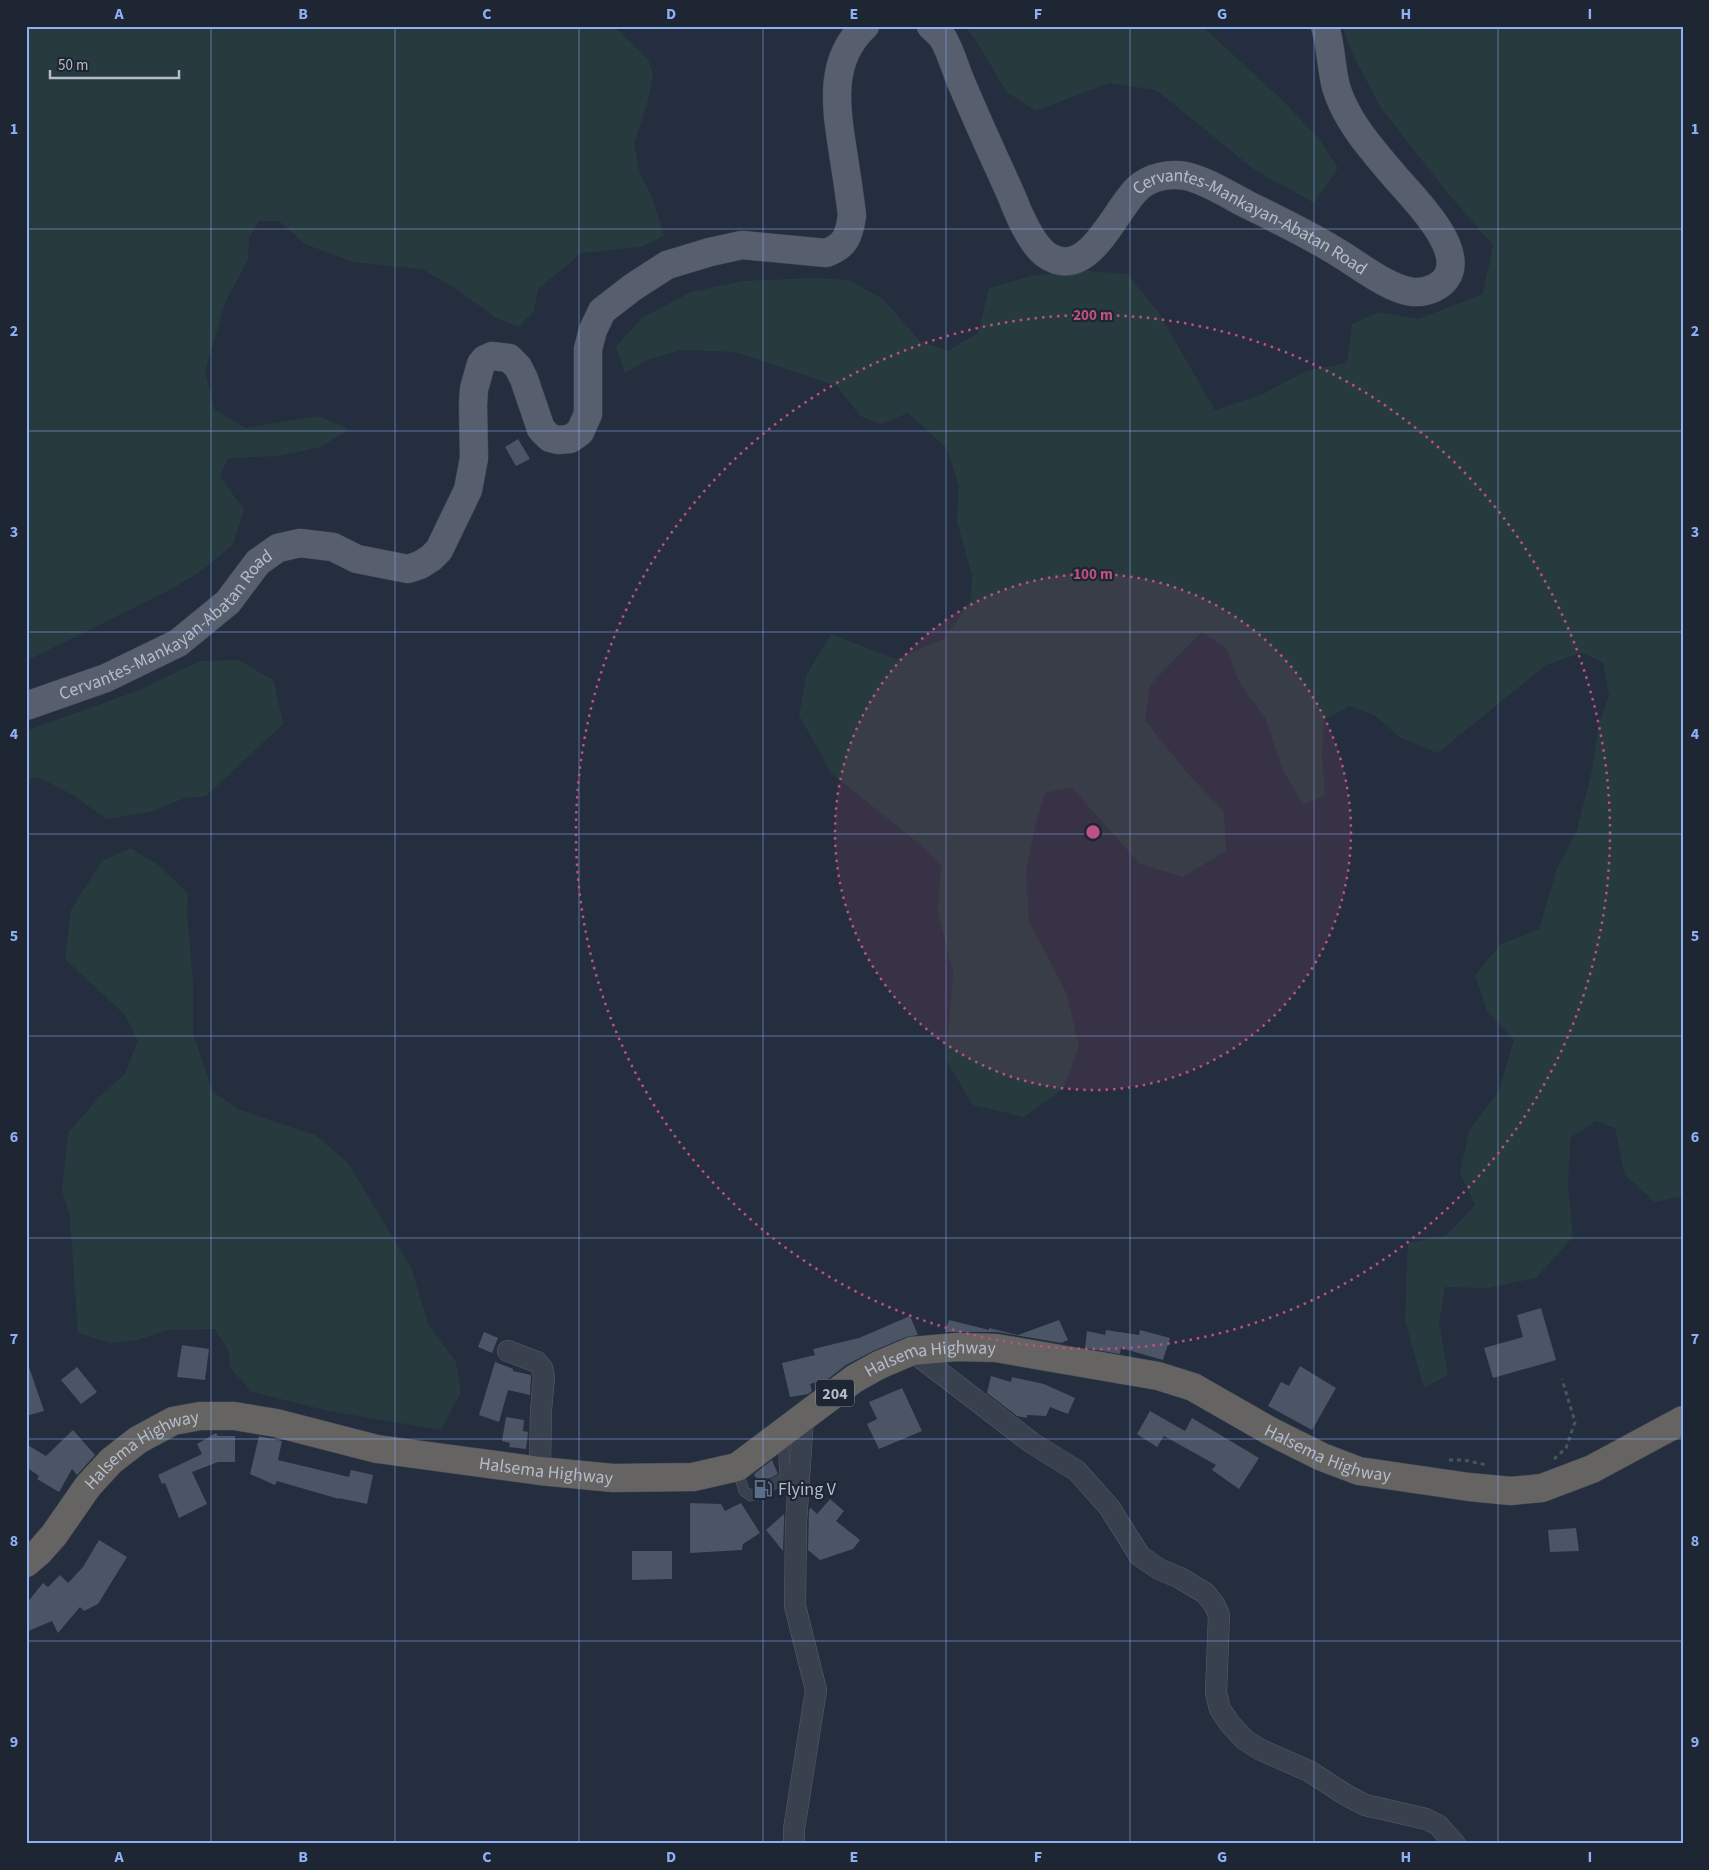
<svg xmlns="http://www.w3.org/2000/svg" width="1709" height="1870" viewBox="0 0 1709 1870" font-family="'Source Sans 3',sans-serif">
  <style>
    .green { fill: #273b3f }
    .building { fill: #4b5566 }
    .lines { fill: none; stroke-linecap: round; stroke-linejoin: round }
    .service-casing { stroke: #575e6c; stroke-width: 11 }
    .minor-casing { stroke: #575e6c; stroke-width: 22 }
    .primary-casing { stroke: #424957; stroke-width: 29 }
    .trunk-casing { stroke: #444b59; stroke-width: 29 }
    .path { stroke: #45585c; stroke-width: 3; stroke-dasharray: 4 4; stroke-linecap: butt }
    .service { stroke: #39404e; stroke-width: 10 }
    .minor { stroke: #39404e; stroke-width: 21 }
    .primary { stroke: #575f6e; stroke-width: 28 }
    .trunk { stroke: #656462; stroke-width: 28 }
    .grid { fill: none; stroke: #8eb0f5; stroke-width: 1; stroke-opacity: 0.55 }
    .ring { fill: none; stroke: #bd5182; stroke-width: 2.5; stroke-dasharray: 2.5 5 }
    .labels { text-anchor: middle; stroke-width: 4.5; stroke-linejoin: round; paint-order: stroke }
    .shield { fill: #1e2533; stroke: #888e9c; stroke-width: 1 }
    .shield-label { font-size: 16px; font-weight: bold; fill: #b5bbc9 }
    .street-label { font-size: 18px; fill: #b5bbc9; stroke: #1e2533 }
    .poi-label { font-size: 18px; fill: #b5bbc9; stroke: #1e2533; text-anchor: start }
    .centre { fill: #bd5182; stroke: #1e2533; stroke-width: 2.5 }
    .ring-label { font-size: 15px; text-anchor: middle; font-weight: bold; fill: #bd5182; stroke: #1e2533; stroke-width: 4.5; stroke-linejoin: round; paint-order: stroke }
    .neatline { fill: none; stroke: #8eb0f5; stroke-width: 2 }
    .grid-label { font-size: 16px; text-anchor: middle; font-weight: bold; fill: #8eb0f5 }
  </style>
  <rect width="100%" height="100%" fill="#252e3e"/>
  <!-- green -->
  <g class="green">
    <polygon points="26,26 613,26 648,59 653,75 648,100 634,144 640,174 652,197 664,236 641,247 582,253 538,289 534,311 518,327 495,317 453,287 422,269 353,262 305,244 279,221 259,221 249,238 248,259 225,303 205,371 214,409 245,428 318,416 349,429 321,447 279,456 228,458 220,477 244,509 233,545 202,570 172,589 26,661"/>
    <polygon points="965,26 1202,26 1281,99 1320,140 1338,168 1314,203 1255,170 1156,90 1109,83 1035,111 1006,91 977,42"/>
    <polygon points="1342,26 1683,26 1683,1196 1655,1202 1625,1175 1615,1128 1596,1121 1570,1138 1568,1186 1573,1237 1536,1278 1488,1288 1445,1287 1439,1322 1448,1375 1424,1388 1405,1321 1408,1243 1447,1235 1475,1205 1460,1173 1469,1131 1499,1091 1514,1040 1487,1011 1475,975 1501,944 1539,929 1557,868 1576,833 1591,775 1600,720 1609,696 1603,662 1581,653 1546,665 1438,753 1401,738 1374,715 1349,706 1324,720 1322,754 1325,796 1303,804 1283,771 1265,717 1240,684 1226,648 1202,632 1150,685 1145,720 1187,773 1224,811 1226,851 1183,877 1140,864 1071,787 1045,793 1036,823 1026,870 1029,921 1067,994 1079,1047 1063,1089 1024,1117 973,1105 946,1060 953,973 938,912 941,865 917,842 831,773 799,715 807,674 831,634 896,659 944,639 971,600 972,575 957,521 959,487 947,448 908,413 881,424 860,416 837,386 736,352 682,350 650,359 625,373 616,347 642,318 691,292 743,281 814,278 848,280 883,299 920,341 948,351 978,333 989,288 1031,276 1079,270 1127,274 1158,312 1215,410 1261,395 1306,371 1347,363 1352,324 1379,312 1418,319 1483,294 1493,245 1446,191 1381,108 1354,57"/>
    <polygon points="239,660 274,681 283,724 206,796 185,798 150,812 106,819 73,795 38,777 26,780 26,731 137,691 200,661"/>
    <polygon points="131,848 158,865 188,893 187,914 193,981 193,1034 213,1092 240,1110 315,1135 347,1162 411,1267 429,1326 456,1362 461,1392 441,1430 329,1411 252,1392 230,1368 229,1352 215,1329 168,1330 137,1340 111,1343 78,1333 70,1217 62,1190 68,1133 101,1095 124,1075 138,1041 125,1015 65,959 71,910 102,861"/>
  </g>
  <!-- building -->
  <g class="building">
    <polygon points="518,439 530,459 516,466 505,447"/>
    <polygon points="1541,1308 1556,1360 1493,1378 1484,1348 1523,1337 1517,1315"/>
    <polygon points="910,1316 918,1335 906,1337 873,1351 846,1365 828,1379 810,1384 812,1391 808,1394 790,1397 782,1363 815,1355 813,1349 859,1338"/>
    <polygon points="949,1320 989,1330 989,1328 1018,1335 1059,1320 1068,1340 1061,1343 997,1332 945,1332"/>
    <polygon points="1106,1330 1139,1335 1140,1330 1170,1338 1163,1360 1121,1348 1120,1354 1085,1348 1087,1331 1105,1335"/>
    <polygon points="484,1332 498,1338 492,1353 478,1347"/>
    <polygon points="182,1345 209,1349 205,1380 177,1377"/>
    <polygon points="495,1362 513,1369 513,1371 531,1375 531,1378 530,1395 508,1390 499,1422 479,1415"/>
    <polygon points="1300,1366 1336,1388 1312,1430 1268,1406 1281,1382 1289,1386"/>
    <polygon points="26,1367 29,1367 44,1411 26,1416"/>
    <polygon points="77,1367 97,1392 81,1404 61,1380"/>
    <polygon points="991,1376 1011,1382 1012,1377 1044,1384 1075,1398 1068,1414 1050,1407 1046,1416 1027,1415 1027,1418 1017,1416 987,1393"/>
    <polygon points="902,1388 922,1431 879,1449 867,1424 877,1419 869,1402"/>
    <polygon points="1150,1411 1185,1431 1192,1418 1259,1458 1239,1489 1212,1470 1216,1465 1164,1436 1157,1447 1137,1434"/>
    <polygon points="506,1417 524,1420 523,1431 528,1432 526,1449 509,1447 510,1443 502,1441"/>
    <polygon points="73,1430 95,1455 77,1475 72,1469 59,1492 37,1479 39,1476 26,1467 26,1444 46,1456"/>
    <polygon points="216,1433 218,1436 235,1436 235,1462 218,1462 192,1472 207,1504 179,1518 165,1483 162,1484 158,1475 202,1454 197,1444"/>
    <polygon points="259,1436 282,1441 278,1460 349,1477 351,1470 373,1475 367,1504 339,1498 339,1499 277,1481 275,1485 250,1474"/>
    <polygon points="772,1460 778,1474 759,1484 754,1474"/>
    <polygon points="830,1499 844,1511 836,1521 860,1540 853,1549 820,1560 808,1550 809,1510 811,1508 817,1514"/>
    <polygon points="690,1503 721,1504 725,1511 741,1503 760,1533 743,1544 742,1550 690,1553"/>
    <polygon points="784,1514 784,1523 783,1551 766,1530"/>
    <polygon points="1576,1528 1579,1551 1550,1552 1548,1530"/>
    <polygon points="99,1540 127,1557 98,1604 84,1611 80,1607 58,1633 52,1621 26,1632 26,1604 43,1583 48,1587 60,1575 68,1583 83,1567"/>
    <polygon points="632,1551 672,1551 672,1579 632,1580"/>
  </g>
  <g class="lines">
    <!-- service casing -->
    <g class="service-casing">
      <polyline id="service" points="737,1468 744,1491 751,1496 785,1478 783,1435"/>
    </g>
    <!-- minor casing -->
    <g class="minor-casing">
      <g id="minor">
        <polyline points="508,1351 537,1362 542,1368 544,1377 541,1410 540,1471"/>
        <polyline points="912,1351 1032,1443 1077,1471 1109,1507 1140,1556 1159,1569 1180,1578 1205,1593 1214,1604 1219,1615 1216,1693 1220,1709 1230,1724 1245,1740 1261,1750 1309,1771 1346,1795 1365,1805 1426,1819 1438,1825 1455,1844"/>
        <polyline points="794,1844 794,1829 816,1690 795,1606 796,1523 803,1417"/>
      </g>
    </g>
    <!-- primary casing -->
    <g class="primary-casing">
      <g id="primary">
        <path id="s1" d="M 931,26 C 935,30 939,33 942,37 C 950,48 957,75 964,89 C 979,125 996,161 1012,197 C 1018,213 1031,243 1045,254 C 1088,285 1114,210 1138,188 C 1150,177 1169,173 1186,176 C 1207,181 1227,194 1246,204 C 1277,219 1308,234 1337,252 C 1359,265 1388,289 1413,292 C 1426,293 1442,287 1448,275 C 1463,244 1409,194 1391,172 C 1369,146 1346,120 1336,87 C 1331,67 1331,46 1325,26"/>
        <path id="s2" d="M 26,706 L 106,678 L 178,643 L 228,602 L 258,562 L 278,548 L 300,543 L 333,547 L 357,559 L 408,569 L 420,565 L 431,558 L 439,550 L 468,490 L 474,458 L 473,405 L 474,389 L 481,364 L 485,359 L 492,356 L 509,358 L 518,367 L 524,379 L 541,429 L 550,438 L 558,440 L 570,439 L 580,432 L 588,414 L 588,349 L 593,330 L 602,311 L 633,287 L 667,265 L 710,252 L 742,245 L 826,253 C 846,246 849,235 852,216 C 850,197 847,178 844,159 C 837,112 826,62 865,26"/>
      </g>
    </g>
    <!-- trunk casing -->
    <g class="trunk-casing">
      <g id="trunk">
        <path id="s3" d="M 26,1563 L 39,1552 L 54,1535 L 88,1486 L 111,1461 L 138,1440 L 173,1421 L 200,1416 L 234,1416 L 276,1423 L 377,1449 L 540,1471 L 613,1478 L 693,1477 L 737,1467 L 854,1379 L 879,1365 L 912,1351 L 957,1347 L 996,1348 L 1158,1376 L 1193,1387 L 1270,1431 L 1322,1457 L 1359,1471 L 1469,1487 L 1511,1491 L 1542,1488 L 1592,1469 L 1683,1420"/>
      </g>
    </g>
    <!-- path -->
    <g class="path">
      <polyline points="1554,1459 1566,1448 1575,1422 1562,1379"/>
      <polyline points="1449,1460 1464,1460 1487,1465"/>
    </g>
    <!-- service -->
    <use href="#service" class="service"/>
    <!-- minor -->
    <use href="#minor" class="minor"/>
    <!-- primary -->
    <use href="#primary" class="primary"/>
    <!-- trunk -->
    <use href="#trunk" class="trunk"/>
  </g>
  <!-- grid -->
  <path class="grid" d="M 211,26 L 211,1844M 395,26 L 395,1844M 579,26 L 579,1844M 763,26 L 763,1844M 946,26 L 946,1844M 1130,26 L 1130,1844M 1314,26 L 1314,1844M 1498,26 L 1498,1844M 26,229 L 1683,229M 26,431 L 1683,431M 26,632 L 1683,632M 26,834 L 1683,834M 26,1036 L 1683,1036M 26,1238 L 1683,1238M 26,1439 L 1683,1439M 26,1641 L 1683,1641"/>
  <!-- distance rings -->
  <circle cx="1093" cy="832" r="258" fill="#bd5182" fill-opacity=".12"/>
  <g class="ring">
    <circle cx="1093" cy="832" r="258"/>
    <circle cx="1093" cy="832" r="517"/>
  </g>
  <!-- icons -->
  <defs>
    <g id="fuel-bare" transform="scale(1.5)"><path d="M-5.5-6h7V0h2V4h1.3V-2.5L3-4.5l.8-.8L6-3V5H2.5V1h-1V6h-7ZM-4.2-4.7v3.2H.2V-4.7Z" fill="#5c6f8a" stroke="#1e2533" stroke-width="2.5" paint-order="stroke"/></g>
  </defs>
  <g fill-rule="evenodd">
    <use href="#fuel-bare" x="763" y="1489"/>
  </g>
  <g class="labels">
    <!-- shield labels -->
    <rect class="shield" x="816" y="1379.5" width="38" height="27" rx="4"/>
    <g class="shield-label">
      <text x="835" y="1399">204</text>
    </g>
    <!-- street labels -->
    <g class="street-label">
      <text dy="6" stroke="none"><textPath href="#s1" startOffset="510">Cervantes-Mankayan-Abatan Road</textPath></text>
      <text dy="6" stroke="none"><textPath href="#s2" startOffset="165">Cervantes-Mankayan-Abatan Road</textPath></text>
      <text dy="6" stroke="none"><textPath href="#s3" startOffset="1006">Halsema Highway</textPath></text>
      <text dy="6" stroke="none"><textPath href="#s3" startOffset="1426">Halsema Highway</textPath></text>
      <text dy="6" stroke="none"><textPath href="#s3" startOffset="166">Halsema Highway</textPath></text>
      <text dy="6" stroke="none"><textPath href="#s3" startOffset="586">Halsema Highway</textPath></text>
    </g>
    <!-- poi labels -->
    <g class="poi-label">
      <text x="778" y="1495">Flying V</text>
    </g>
  </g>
  <circle cx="1093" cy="832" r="8" class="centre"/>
  <g class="ring-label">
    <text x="1093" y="320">200 m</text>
    <text x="1093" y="579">100 m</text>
  </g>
  <!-- border -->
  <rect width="1709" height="1870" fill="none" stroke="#1e2533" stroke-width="55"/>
  <!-- scale -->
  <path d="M50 70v8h129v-8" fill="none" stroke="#b5bbc9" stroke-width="2.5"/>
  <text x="58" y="70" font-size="15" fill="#b5bbc9" stroke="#1e2533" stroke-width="4" paint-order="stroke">50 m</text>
  <rect x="28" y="28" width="1654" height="1814" class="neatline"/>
  <g class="grid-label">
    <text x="119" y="19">A</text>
    <text x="303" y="19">B</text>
    <text x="487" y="19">C</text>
    <text x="671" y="19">D</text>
    <text x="854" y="19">E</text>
    <text x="1038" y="19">F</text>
    <text x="1222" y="19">G</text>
    <text x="1406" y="19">H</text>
    <text x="1590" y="19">I</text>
    <text x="14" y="134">1</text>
    <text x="1695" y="134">1</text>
    <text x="14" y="336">2</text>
    <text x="1695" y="336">2</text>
    <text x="14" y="537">3</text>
    <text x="1695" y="537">3</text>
    <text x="14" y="739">4</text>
    <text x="1695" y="739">4</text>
    <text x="14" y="941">5</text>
    <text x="1695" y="941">5</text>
    <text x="14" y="1142">6</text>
    <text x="1695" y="1142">6</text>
    <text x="14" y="1344">7</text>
    <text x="1695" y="1344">7</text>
    <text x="14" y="1546">8</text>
    <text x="1695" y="1546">8</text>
    <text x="14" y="1747">9</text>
    <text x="1695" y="1747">9</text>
    <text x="119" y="1862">A</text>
    <text x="303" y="1862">B</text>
    <text x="487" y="1862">C</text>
    <text x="671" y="1862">D</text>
    <text x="854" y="1862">E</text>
    <text x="1038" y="1862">F</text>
    <text x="1222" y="1862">G</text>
    <text x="1406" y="1862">H</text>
    <text x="1590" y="1862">I</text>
  </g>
</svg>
